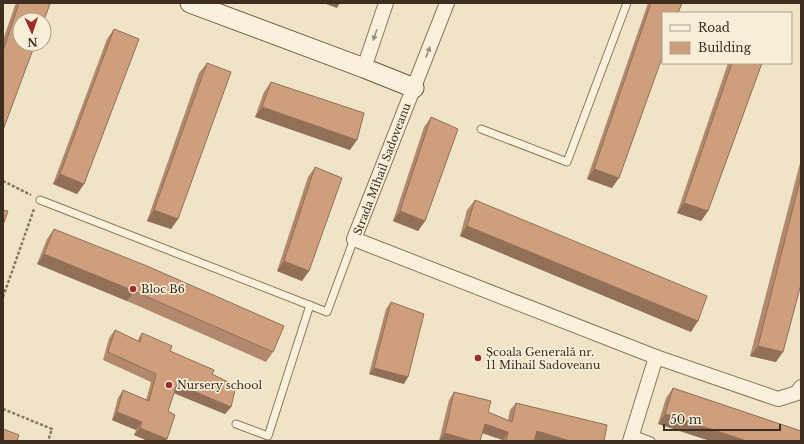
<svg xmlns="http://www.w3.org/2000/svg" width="804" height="444" viewBox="0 0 804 444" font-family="'Libre Baskerville',serif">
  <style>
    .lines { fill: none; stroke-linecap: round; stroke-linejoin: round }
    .lane-casing { stroke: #8d765c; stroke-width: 9 }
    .street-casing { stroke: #8d765c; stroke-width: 16 }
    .secondary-casing { stroke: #6f573f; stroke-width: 21 }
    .path { stroke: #8d765c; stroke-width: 2.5; stroke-dasharray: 3 2; stroke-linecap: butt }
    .lane { stroke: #faf1dc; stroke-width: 7 }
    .street { stroke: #faf1dc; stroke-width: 14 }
    .secondary { stroke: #faf1dc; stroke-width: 19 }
    .wall { fill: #b2896c }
    .shaded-wall { fill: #916f58 }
    .building { fill: #cf9f7d; stroke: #916f58 }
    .oneway { fill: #9c907e }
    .poi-dot { fill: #9e2a2b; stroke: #f7eed8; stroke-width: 1.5 }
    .labels { text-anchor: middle; stroke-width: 3.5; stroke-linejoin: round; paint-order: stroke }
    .street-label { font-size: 11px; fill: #3d2e20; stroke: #f7eed8 }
    .poi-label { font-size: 11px; fill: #3d2e20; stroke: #f7eed8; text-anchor: start }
  </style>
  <rect width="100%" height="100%" fill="#f0e4c8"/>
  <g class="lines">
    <!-- lane casing -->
    <g class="lane-casing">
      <g id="lane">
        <polyline points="481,129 567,162 627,3"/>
        <polyline points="40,200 327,312 354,239"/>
        <polyline points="236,424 268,436 310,305"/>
        <polyline points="632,434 651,441"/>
      </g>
    </g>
    <!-- street casing -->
    <g class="street-casing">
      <g id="street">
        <polyline points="447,3 354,239 656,357 778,399 797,393 801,387"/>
        <polyline points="364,68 386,3"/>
        <polyline points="630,441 656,357"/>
      </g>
    </g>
    <!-- secondary casing -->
    <g class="secondary-casing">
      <polyline id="secondary" points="190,3 364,68 414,88"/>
    </g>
    <!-- path -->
    <g class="path">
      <polyline points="3,181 31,195"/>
      <polyline points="3,297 34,209"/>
      <polyline points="3,409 52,429 48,441"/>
    </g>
    <!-- lane -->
    <use href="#lane" class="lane"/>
    <!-- street -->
    <use href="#street" class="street"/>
    <!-- secondary -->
    <use href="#secondary" class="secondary"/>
  </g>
  <!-- wall -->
  <g class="wall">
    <polygon points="17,3 46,3 3,130 3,40 15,5"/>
    <polygon points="648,3 682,3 612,188 587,179"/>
    <polygon points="114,29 84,184 77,194 53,184 107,39"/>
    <polygon points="207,63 178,219 171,229 147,221 199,73"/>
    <polygon points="728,63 762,63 708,211 701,221 677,213"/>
    <polygon points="271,82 350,150 255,117 264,92"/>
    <polygon points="431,117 425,221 418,231 393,221 424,127"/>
    <polygon points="801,159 801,284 776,362 750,356"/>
    <polygon points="315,167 309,271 302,281 277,271 308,177"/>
    <polygon points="475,200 691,332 460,236 467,210"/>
    <polygon points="54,229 273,352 266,362 127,301 37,264 47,239"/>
    <polygon points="391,302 404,384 369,374 386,309"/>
    <polygon points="115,330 137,341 142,333 170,351 212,374 231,407 225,414 174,393 168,411 167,439 165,441 148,441 134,435 136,430 112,420 118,398 123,390 146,400 151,382 103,360 109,338"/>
    <polygon points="673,388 801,431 658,424 666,398"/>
    <polygon points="454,392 488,412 508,420 510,410 516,403 604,441 540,441 535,439 534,441 502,441 503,440 482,433 480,441 439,441 449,400"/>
  </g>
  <!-- shaded-wall -->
  <g class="shaded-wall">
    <polygon points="323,3 340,3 337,8"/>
    <polygon points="262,107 357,140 350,150 255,117"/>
    <polygon points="594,169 619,178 612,188 587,179"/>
    <polygon points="60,174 84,184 77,194 53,184"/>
    <polygon points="684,203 708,211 701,221 677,213"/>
    <polygon points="154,210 178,219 171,229 147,221"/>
    <polygon points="400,211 425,221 418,231 393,221"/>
    <polygon points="467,226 698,321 691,332 460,236"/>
    <polygon points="44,254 134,291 127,301 37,264"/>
    <polygon points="284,261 309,271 302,281 277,271"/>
    <polygon points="758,346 783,352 776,362 750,356"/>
    <polygon points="374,368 408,377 404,384 369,374"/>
    <polygon points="177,384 231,407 225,414 171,392"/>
    <polygon points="117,412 142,422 136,430 112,420"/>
    <polygon points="665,414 747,441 710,441 658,424"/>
    <polygon points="485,424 508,432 503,440 479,432"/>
    <polygon points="140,428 167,439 165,441 148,441 134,435"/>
    <polygon points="537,431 570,441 540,441 532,439"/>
    <polygon points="445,433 472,441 439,441"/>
  </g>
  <!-- building -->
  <g class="building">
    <polygon points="19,3 46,3 50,4 44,20 20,20 20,44 35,44 3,130 3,51"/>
    <polygon points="651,3 682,3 678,13 663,13 663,55 619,178 594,169"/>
    <polygon points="114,29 139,39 84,184 60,174"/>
    <polygon points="207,63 231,72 178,219 154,210"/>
    <polygon points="732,63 762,63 708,211 684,203"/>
    <polygon points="271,82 364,113 357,140 262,107"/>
    <polygon points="431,117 458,129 425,221 400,211"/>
    <polygon points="315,167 342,178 309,271 284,261"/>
    <polygon points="801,176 801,284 783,352 758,346"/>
    <polygon points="475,200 707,296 698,321 467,226"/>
    <polygon points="3,210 8,211 3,225"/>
    <polygon points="54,229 147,266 284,326 273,352 134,291 44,254"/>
    <polygon points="391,302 424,314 408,377 374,368"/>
    <polygon points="115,330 140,342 142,333 172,346 170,351 214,370 212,374 236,386 231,407 177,384 168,411 175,415 167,439 140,428 142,422 117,412 123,390 149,401 156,374 108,352"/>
    <polygon points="673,388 801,431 801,441 747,441 665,414"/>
    <polygon points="454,392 491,401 488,412 512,422 516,403 607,425 604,441 570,441 537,431 534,441 506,441 508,432 485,424 480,441 472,441 445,433"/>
    <polygon points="3,429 19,435 17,441 3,441"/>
  </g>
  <!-- one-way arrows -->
  <defs><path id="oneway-solid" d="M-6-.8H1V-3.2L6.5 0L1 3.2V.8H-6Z"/></defs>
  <g class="oneway">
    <use href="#oneway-solid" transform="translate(375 35) rotate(109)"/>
    <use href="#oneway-solid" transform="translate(428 52) rotate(-69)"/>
  </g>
  <!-- markers -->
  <g class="poi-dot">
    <circle cx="133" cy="289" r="4"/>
    <circle cx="478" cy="358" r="4"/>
    <circle cx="169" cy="385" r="4"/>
  </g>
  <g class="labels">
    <!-- street labels -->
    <g class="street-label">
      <text transform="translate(382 169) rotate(-69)" y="4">Strada Mihail Sadoveanu</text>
    </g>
    <!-- poi labels -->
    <g class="poi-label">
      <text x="141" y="293">Bloc B6</text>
      <text x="486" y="356">Școala Generală nr.<tspan x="486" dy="13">11 Mihail Sadoveanu</tspan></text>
      <text x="177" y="389">Nursery school</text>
    </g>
  </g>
  <!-- border -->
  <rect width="804" height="444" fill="none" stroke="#3d2e20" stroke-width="8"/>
  <!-- legend -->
  <rect x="662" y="12" width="130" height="52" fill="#f7eed8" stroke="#ada18e"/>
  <rect x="670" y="25" width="20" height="6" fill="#faf1dc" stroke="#ada18e"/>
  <text x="698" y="32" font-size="12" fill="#3d2e20">Road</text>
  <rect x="670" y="42" width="20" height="12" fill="#cf9f7d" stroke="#ada18e"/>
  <text x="698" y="52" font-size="12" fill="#3d2e20">Building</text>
  <!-- north arrow -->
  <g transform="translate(32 32) rotate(177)"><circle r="19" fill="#f7eed8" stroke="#ada18e"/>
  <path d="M0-3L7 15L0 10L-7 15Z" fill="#9e2a2b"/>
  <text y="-6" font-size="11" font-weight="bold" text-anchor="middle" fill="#3d2e20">N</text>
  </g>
  <!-- scale -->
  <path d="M664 424v6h116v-6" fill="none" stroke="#3d2e20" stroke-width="2"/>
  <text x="670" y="424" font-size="12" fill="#3d2e20" stroke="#f7eed8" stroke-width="3" paint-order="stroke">50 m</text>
</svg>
